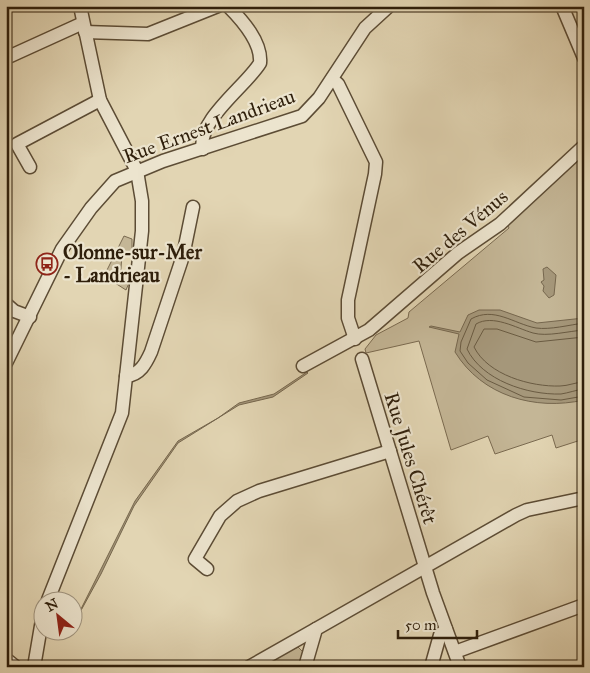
<svg xmlns="http://www.w3.org/2000/svg" width="590" height="673" viewBox="0 0 590 673" font-family="'IM FELL Great Primer',serif">
  <style>
    .green { fill: #c4b696; stroke: #7a6a50 }
    .water { fill: #a5977a; stroke: #76674e }
    .lines { fill: none; stroke-linecap: round; stroke-linejoin: round }
    .shore { stroke: #6a5b42; stroke-width: 1 }
    .minor-casing { stroke: #5c4c35; stroke-width: 15 }
    .minor { stroke: #ece4ce; stroke-width: 12 }
    .labels { text-anchor: middle; stroke-width: 4.5; stroke-linejoin: round; paint-order: stroke }
    .street-label { font-size: 20px; fill: #2f1f0b; stroke: #ece4ce }
    .poi-label { font-size: 20px; font-weight: bold; fill: #2f1f0b; stroke: #ece4ce; text-anchor: start }
  </style>
  <rect width="100%" height="100%" fill="#e2d5b3"/>
  <filter id="stains"><feTurbulence type="fractalNoise" baseFrequency=".004" numOctaves="4"/><feColorMatrix values="0 0 0 0 .2 0 0 0 0 .09 0 0 0 0 .02 0 0 0 .5 -.17"/></filter>
  <radialGradient id="worn" r=".72"><stop offset=".6" stop-color="#630" stop-opacity="0"/><stop offset="1" stop-color="#630" stop-opacity=".3"/></radialGradient>
  <!-- green -->
  <g class="green">
    <polygon points="584,153 584,439 556,448 552,435 495,454 488,436 451,450 419,341 366,353 365,349 376,335 408,318 409,312 509,228 507,224"/>
    <polygon points="124,236 132,239 132,255 122,254 120,282 129,283 126,290 104,276"/>
    <polygon points="298,647 303,652 300,667 256,667"/>
  </g>
  <!-- water -->
  <g class="water">
    <polygon points="547,267 556,275 554,295 549,298 543,291 544,286 541,282 544,280 543,269"/>
    <path d="M 479,310 L 500,310 L 537,323 L 584,318 L 584,400 C 535,411 482,396 455,352 L 459,334 L 429,327 L 431,326 L 460,332 L 468,315 Z"/>
    <polygon points="307,372 308,373 273,397 239,405 178,443 134,506 101,574 73,625 135,501 178,441 218,418 239,403 274,394"/>
  </g>
  <g class="lines">
    <!-- shore -->
    <g class="shore">
      <path d="M 584,323 C 569,325 550,330 536,328 C 514,324 494,306 471,319 L 461,342 L 460,351 L 468,363 L 487,380 L 524,397 L 561,400 L 584,396"/>
      <path d="M 584,330 C 569,331 547,337 533,333 C 516,328 493,314 476,324 L 467,349 C 482,380 527,395 561,394 C 568,393 576,390 584,389"/>
      <path d="M 584,337 L 536,342 L 497,329 L 484,329 L 474,347 C 488,375 531,387 560,386 C 568,386 576,382 584,382"/>
    </g>
    <!-- minor casing -->
    <g class="minor-casing">
      <g id="minor">
        <polyline points="562,6 584,58"/>
        <polyline points="85,32 148,34 218,6"/>
        <polyline points="6,58 83,23"/>
        <polyline points="332,79 338,84 376,162 375,174 348,300 348,318 355,339"/>
        <path d="M 203,149 C 196,121 247,85 260,63 C 262,42 242,20 228,6"/>
        <polyline points="30,167 17,144 100,100"/>
        <polyline points="6,304 14,311 30,317"/>
        <polyline points="362,359 433,593 460,667"/>
        <polyline points="6,363 62,249 91,208 115,181 163,161 302,116 319,98 365,28 389,6"/>
        <polyline points="303,366 369,330 458,253 500,224 584,146"/>
        <path d="M 126,376 C 140,375 146,363 151,352 L 183,256 L 193,207"/>
        <polyline points="207,569 195,559 220,516 237,501 259,491 390,451"/>
        <polyline points="48,600 122,413 142,231 142,201 137,171 100,100 80,6"/>
        <polyline points="455,652 584,605"/>
        <polyline points="6,659 16,667"/>
        <polyline points="34,667 42,620"/>
        <polyline points="249,667 316,629"/>
        <polyline points="305,667 316,629 516,515 527,510 584,498"/>
        <polyline points="431,667 440,635 446,629"/>
      </g>
    </g>
    <!-- minor -->
    <use href="#minor" class="minor"/>
  </g>
  <!-- icons -->
  <defs>
    <g id="bus-ring" transform="scale(1.125)"><circle r="9.5" fill="#ece4ce" stroke="#8f2418" stroke-width="1.5"/><path d="M-5-6H5V4H4V6H2V4H-2V6H-4V4H-5ZM-3.5-4V0h7V-4ZM-3.5 1.2v1.5H-2V1.2ZM2 1.2v1.5H3.5V1.2Z" fill="#8f2418"/></g>
  </defs>
  <g fill-rule="evenodd">
    <use href="#bus-ring" x="47" y="264"/>
  </g>
  <g class="labels">
    <!-- street labels -->
    <g class="street-label">
      <text transform="translate(209 126) rotate(-20)" y="7">Rue Ernest Landrieau</text>
      <text transform="translate(460 231) rotate(-40)" y="7">Rue des Vénus</text>
      <text transform="translate(411 458) rotate(73)" y="7">Rue Jules Chérêt</text>
    </g>
    <!-- poi labels -->
    <g class="poi-label">
      <text x="63" y="259">Olonne-sur-Mer<tspan x="63" dy="23">- Landrieau</tspan></text>
    </g>
  </g>
  <!-- margin -->
  <rect width="590" height="673" fill="none" stroke="#e2d5b3" stroke-width="25"/>
  <rect x="8" y="8" width="575" height="658" fill="none" stroke="#2f1f0b" stroke-width="2.5"/>
  <rect x="12" y="12" width="565" height="648" fill="none" stroke="#2f1f0b"/>
  <!-- north arrow -->
  <g transform="translate(58 616) rotate(331)"><circle r="24" fill="#ece4ce" stroke="#a09580"/>
  <path d="M0-4L9 19L0 12L-9 19Z" fill="#8f2418"/>
  <text y="-8" font-size="14" font-weight="bold" text-anchor="middle" fill="#2f1f0b">N</text>
  </g>
  <!-- scale -->
  <path d="M398 630v8h79v-8" fill="none" stroke="#2f1f0b" stroke-width="2.5"/>
  <text x="405" y="630" font-size="15" fill="#2f1f0b" stroke="#ece4ce" stroke-width="4" paint-order="stroke">50 m</text>
  <rect width="100%" height="100%" filter="url(#stains)"/>
  <rect width="100%" height="100%" fill="url(#worn)"/>
</svg>
